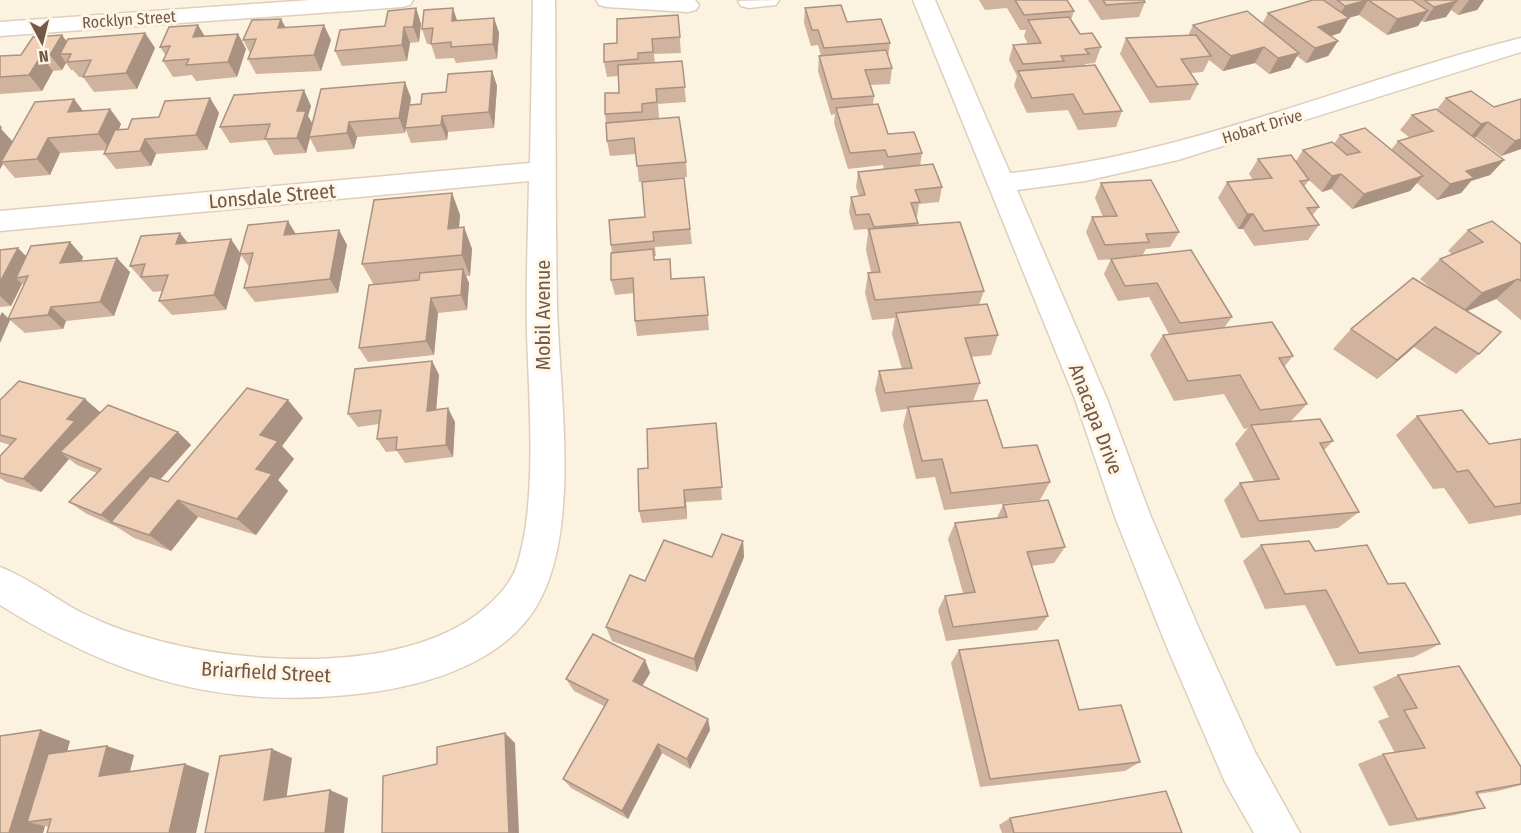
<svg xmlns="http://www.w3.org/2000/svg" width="1521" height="833" viewBox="0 0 1521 833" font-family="'Fira Sans Condensed',sans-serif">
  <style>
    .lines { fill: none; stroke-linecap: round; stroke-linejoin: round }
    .minor-casing { stroke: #dfcebc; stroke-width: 3 }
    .minor { fill: #fff; fill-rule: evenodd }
    .wall { fill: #cfb39e }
    .shaded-wall { fill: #a99281 }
    .building { fill: #f1d0b8; stroke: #a99281; stroke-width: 1.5 }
    .labels { text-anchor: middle; stroke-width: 6; stroke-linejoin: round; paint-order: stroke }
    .far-street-label { font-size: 16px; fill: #715848; stroke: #fff6e5 }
    .street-label { font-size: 20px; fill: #715848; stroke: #fff6e5 }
  </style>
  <rect width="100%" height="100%" fill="#fcf2e0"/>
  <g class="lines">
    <!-- minor casing -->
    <g class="minor-casing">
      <g id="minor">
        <polygon points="310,0 413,0 410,5 402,7 0,36 0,22"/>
        <path d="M 533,0 L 555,0 C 556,102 555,203 557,305 C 559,392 582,531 536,607 C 499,668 413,689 347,695 C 213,708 112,675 0,605 L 0,567 C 25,577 48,593 71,607 C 93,619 117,629 142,636 C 237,665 403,677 484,609 C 497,598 510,584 516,568 C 538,506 529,401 527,334 C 526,283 528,232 529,181 L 0,231 L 0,211 L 530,163 Z"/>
        <polygon points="596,0 695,0 699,5 696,10 688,12 607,7 599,5"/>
        <polygon points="779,0 776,5 749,8 741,6 738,1"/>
        <path d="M 913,0 L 935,0 L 1010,173 C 1187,156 1349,81 1521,38 L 1521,52 L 1178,160 L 1085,181 L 1017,190 L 1107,399 L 1151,517 L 1200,631 L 1255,752 L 1300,833 L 1254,833 L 1225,782 L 1166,645 L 1115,517 L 1075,399 Z"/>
      </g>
    </g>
    <!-- minor -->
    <use href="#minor" class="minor"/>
  </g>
  <!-- wall -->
  <g class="wall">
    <polygon points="979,0 1067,0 1074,11 1071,20 1080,34 1101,47 1095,63 1085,64 1085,65 1122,111 1116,127 1078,130 1068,110 1027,113 1014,86 1017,76 1009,60 1013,45 1028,44 1024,36 1026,30 1020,30 1007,8 985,10"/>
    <polygon points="1088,0 1144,0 1145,2 1139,17 1101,20"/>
    <polygon points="1311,0 1484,0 1477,10 1458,15 1451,10 1446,17 1424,22 1421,21 1418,26 1387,35 1359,15 1349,18 1340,33 1331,36 1338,41 1328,56 1306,63 1297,56 1290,68 1269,74 1255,63 1223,71 1209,60 1203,72 1190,73 1198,84 1190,100 1150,103 1120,54 1126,38 1188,36 1193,25 1262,24 1268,13"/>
    <polygon points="416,8 421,24 419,42 410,43 407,61 342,66 335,51 385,26"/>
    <polygon points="805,8 847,22 890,43 888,58 892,68 890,84 870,85 874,96 873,104 888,134 922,153 920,166 942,187 939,202 919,204 917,217 916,217 918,223 917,225 984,291 979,305 998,335 991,355 971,357 980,383 973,401 1003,448 1050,482 1040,500 944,510 935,477 916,479 903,426 907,409 881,412 875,390 879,371 902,369 892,334 895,318 872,320 865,293 868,273 871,272 866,250 868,232 867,229 854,230 849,212 851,197 859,196 856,187 858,172 884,169 883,165 848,169 834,123 835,114 831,115 818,71 819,56 821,56 818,45 811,46 804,23"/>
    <polygon points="678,15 681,53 654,54 655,63 682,61 686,102 658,104 659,118 644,120 686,162 687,177 639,182 636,154 610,156 607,141 606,123 605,114 619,93 618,76 607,77 604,62 617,43"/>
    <polygon points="494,18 499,33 497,59 456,63 454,58 436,59 431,44 427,44 422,29 457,21"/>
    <polygon points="281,19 285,27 331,40 321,71 256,74 248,59 250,53 243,40"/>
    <polygon points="145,33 155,48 137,89 94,92 83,77 79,77 73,70 71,70 66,63 62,70 53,71 42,91 0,94 0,56 21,55 67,42"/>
    <polygon points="238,34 246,49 237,77 196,81 192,75 173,77 163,61 166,56 160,47 205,36"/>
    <polygon points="492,71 497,86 494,128 448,132 447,140 411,143 406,130 405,133 357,137 354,149 317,152 310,138 306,153 274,155 266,140 230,143 220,127 311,106 308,116 312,124 411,98 410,105 421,104"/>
    <polygon points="210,98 219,113 207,150 156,154 151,166 116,169 104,154 106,150 60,153 50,175 15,178 3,164 0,169 0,125 2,128 1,129 13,142 74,99 83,111 110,109 121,124 119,130 128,129"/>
    <polygon points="1446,98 1494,107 1521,149 1501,156 1476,137 1474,138 1504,160 1490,175 1471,181 1461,193 1437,200 1417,183 1410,191 1352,209 1331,189 1322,192 1309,180 1304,187 1319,207 1312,216 1319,225 1308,240 1254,246 1243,229 1238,229 1218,198 1227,182 1253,180 1249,174 1258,159 1296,161 1303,150 1334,144 1340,135 1391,150 1398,141 1410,138 1400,130 1412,115 1437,109"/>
    <polygon points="684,178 692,244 655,247 656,256 654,256 655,260 672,279 704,277 709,330 637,336 635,321 634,293 615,295 611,280 612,253 611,245 645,217"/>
    <polygon points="1101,183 1179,232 1170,247 1146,249 1142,256 1232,317 1224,328 1293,356 1284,367 1307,404 1291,421 1333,441 1324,450 1359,512 1338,528 1241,538 1224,500 1240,483 1254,481 1235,444 1248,428 1244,429 1224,394 1174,401 1150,355 1163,335 1169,334 1149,297 1118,301 1104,274 1111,259 1117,259 1098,260 1086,232 1092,217 1103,217 1095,198"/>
    <polygon points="452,193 460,215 459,228 464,227 472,249 470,276 466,276 469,283 467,310 438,313 434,355 368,362 359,348 374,285 362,264"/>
    <polygon points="339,230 347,245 338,293 255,302 244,288 249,267 241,255 226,310 172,315 159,301 162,291 153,292 130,266 189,243 241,253 296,234"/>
    <polygon points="1468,230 1521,244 1521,320 1496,299 1467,311 1479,354 1456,374 1414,347 1377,379 1333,349 1351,329 1433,290 1420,279 1440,259 1452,254 1448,251"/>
    <polygon points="70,242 83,257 82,261 130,272 114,316 66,321 63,329 25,333 10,320 0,343 9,318 24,285 22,284 11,306 0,307 0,250 26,256"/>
    <polygon points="432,361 439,375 436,410 455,422 453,457 405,463 397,451 386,452 377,439 379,424 358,427 348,414"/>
    <polygon points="0,400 100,412 178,432 191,445 160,480 168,482 303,418 282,446 294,459 278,480 288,491 256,535 198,517 171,551 134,538 117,527 87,514 69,502 97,473 77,465 69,459 41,492 6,482 0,478 0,456 10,445 0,442"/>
    <polygon points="1417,416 1489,444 1521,439 1521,515 1469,524 1444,488 1433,489 1396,435"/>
    <polygon points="716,423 722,500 686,502 687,519 642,523 639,511 648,468"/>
    <polygon points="1003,505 1065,547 1054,563 1031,566 1048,616 1037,630 946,641 938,610 945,596 963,593 948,539 955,523 997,518"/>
    <polygon points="743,541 744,557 697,672 612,641 606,627 645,581 712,557"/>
    <polygon points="1261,545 1315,551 1388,584 1440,644 1414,657 1336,666 1305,605 1265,609 1243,561"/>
    <polygon points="959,650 1079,710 1140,762 1125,771 980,787 951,663"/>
    <polygon points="645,660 650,673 642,686 708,719 710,730 690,769 662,753 628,819 571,788 563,779 604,706 574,691 566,679"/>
    <polygon points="1398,675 1521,767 1521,785 1498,791 1477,794 1485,808 1455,815 1389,826 1358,764 1383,754 1395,753 1378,721 1389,717 1373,687"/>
    <polygon points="70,741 67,752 134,755 130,772 209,773 196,833 47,833 49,827 45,826 43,833 0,833"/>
    <polygon points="1010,818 1182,833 1002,833 999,825"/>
  </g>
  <!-- shaded-wall -->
  <g class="shaded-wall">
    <polygon points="1368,0 1359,15 1336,21 1345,6"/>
    <polygon points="1469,0 1484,0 1477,10 1458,15"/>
    <polygon points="1457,1 1446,17 1424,22 1434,7"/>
    <polygon points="416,8 421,24 419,42 413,27"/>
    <polygon points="453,8 458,23 452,21"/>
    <polygon points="1428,11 1418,26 1387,35 1397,19"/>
    <polygon points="494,18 499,33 497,59 493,44"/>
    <polygon points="1349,18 1340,33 1309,43 1318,27"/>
    <polygon points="281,19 289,34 278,28"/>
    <polygon points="198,25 207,40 193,37"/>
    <polygon points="324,25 331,40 321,71 314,55"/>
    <polygon points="404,27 410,43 407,61 402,45"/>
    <polygon points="145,33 155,48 137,89 126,73"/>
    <polygon points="238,34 246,49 237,77 228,62"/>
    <polygon points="62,35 74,51 71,54 60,54 66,63 62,70 50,55"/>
    <polygon points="1338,41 1328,56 1306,63 1315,48"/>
    <polygon points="1264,47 1255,63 1223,71 1231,56"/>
    <polygon points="1299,53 1290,68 1269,74 1278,58"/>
    <polygon points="41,56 53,71 42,91 29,75"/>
    <polygon points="492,71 497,86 494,128 489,112"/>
    <polygon points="405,82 411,98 406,128 405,128 405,133 399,118"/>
    <polygon points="304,90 311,106 308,116 314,126 309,137 310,138 306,153 297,138 297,111"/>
    <polygon points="210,98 219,113 207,150 196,135"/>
    <polygon points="74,99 86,115 68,112"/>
    <polygon points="110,109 121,124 110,149 98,134"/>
    <polygon points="442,116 448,132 447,140 441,125"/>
    <polygon points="349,122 357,137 354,149 347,133"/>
    <polygon points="1488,122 1476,137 1469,139 1481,124"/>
    <polygon points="0,125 2,128 1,129 14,143 1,162 3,164 0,169"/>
    <polygon points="48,138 60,153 50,175 37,159"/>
    <polygon points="145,139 156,154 151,166 140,151"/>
    <polygon points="1521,139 1521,149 1501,156 1515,141"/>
    <polygon points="1504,160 1490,175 1471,181 1461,193 1437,200 1450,184 1466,171"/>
    <polygon points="1341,174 1331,189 1322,192 1332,176"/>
    <polygon points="1423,176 1410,191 1352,209 1364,194"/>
    <polygon points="452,193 460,215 457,250 448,229"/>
    <polygon points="1247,214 1253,214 1243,229 1238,229"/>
    <polygon points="288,221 297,236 284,235"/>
    <polygon points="464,227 472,249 470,276 462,255"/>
    <polygon points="339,230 347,245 338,293 330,279"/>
    <polygon points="180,233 192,248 176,244"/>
    <polygon points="231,239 241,254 240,254 241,255 226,310 214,295"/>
    <polygon points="70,242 83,257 74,278 60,263"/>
    <polygon points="18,248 33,263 16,278 22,284 11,306 0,296 0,282"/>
    <polygon points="117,258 130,272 114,316 100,302"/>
    <polygon points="463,269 469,283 467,310 461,295"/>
    <polygon points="1518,279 1496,299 1460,314 1482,293"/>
    <polygon points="431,298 438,313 434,355 426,341"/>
    <polygon points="51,307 66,321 63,329 48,315"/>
    <polygon points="2,312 10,320 0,343 0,316"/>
    <polygon points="1435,327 1414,347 1377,379 1397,360"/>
    <polygon points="432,361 439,375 435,424 427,411"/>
    <polygon points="85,399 100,412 60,452 69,459 41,492 23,479 67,419"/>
    <polygon points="288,400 303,418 282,446 294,459 278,480 288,491 256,535 237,519 260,435"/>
    <polygon points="448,408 455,422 453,457 446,445"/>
    <polygon points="178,432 191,445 119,525 111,522 117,527 101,515"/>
    <polygon points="684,490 686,502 687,519 685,507"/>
    <polygon points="178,500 198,517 171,551 149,535"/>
    <polygon points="743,541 744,557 697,672 694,659"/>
    <polygon points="645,660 650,673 638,693 633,681"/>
    <polygon points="708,719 710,730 690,769 687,759"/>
    <polygon points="41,730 70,741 47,820 27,822 45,826 43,833 9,833"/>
    <polygon points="505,733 515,743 519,833 509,833"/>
    <polygon points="658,744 662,753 628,819 622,811"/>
    <polygon points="107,746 134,755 126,785 99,776"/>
    <polygon points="272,749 292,758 285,808 264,800"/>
    <polygon points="185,764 209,773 196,833 169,833"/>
    <polygon points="330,790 348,798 344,833 325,833"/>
  </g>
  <!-- building -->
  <g class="building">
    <polygon points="1015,0 1067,0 1074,11 1024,15"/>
    <polygon points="1103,0 1144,0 1145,2 1106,5"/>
    <polygon points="1313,0 1323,0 1349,18 1318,27 1338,41 1315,48 1268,13"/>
    <polygon points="1337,0 1368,0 1345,6"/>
    <polygon points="1368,0 1412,0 1428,11 1397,19"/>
    <polygon points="1424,0 1455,0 1457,1 1434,7"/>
    <polygon points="841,5 847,22 881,19 890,43 824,48 818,30 812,30 805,8"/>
    <polygon points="416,8 413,27 404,27 402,45 335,51 340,30 385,26 388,11"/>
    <polygon points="453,8 452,21 494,18 493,44 451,47 451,42 431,44 433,28 422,29 424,10"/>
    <polygon points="1247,11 1299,53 1278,58 1264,47 1231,56 1193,25"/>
    <polygon points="678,15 680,37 652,39 653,52 638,53 638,59 604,62 604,44 617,43 617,19"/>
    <polygon points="1069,17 1080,34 1092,33 1101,47 1085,49 1089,54 1061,56 1064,61 1023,64 1013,45 1041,43 1028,20"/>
    <polygon points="281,19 278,28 324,25 314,55 248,59 256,39 243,40 252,20"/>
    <polygon points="198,25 193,37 238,34 228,62 186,65 189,59 163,61 170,46 160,47 169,27"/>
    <polygon points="145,33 126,73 83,77 91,60 67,62 71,54 60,54 68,39"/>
    <polygon points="62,35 50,55 41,56 29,75 0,77 0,56 21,55 33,37"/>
    <polygon points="1196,35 1211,56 1181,59 1198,84 1157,87 1126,38"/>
    <polygon points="886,50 892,68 865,70 874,96 832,99 819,56"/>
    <polygon points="682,61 685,87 656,89 657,102 642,104 642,112 605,114 605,93 619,93 618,65"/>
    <polygon points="1095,65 1122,111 1084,114 1073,94 1032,98 1018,71"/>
    <polygon points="492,71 489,112 442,116 441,125 405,128 409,105 421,104 422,94 446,92 448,74"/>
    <polygon points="405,82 399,118 349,122 347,133 309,137 321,89"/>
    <polygon points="304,90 297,111 306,111 297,138 265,139 270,124 220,127 234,95"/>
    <polygon points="1471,91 1494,107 1521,99 1521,139 1515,141 1488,122 1481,124 1446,98"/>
    <polygon points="210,98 196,135 145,139 140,151 104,154 115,130 128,129 132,119 159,117 165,101"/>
    <polygon points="74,99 68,112 110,109 98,134 48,138 37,159 1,162 35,102"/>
    <polygon points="878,104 888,134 914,132 922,153 888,157 885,150 850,153 836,108"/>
    <polygon points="1436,109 1504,160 1466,171 1474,178 1450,184 1398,141 1433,131 1412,115"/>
    <polygon points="679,117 686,162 637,166 634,138 607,141 606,123"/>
    <polygon points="1365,128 1423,176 1364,194 1341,174 1332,176 1303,150 1332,142 1347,155 1360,152 1340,135"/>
    <polygon points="1291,155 1309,180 1300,181 1319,207 1307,208 1319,225 1264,231 1253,214 1247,214 1227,182 1272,178 1258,159"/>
    <polygon points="933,164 942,187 915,190 920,202 911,203 918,223 874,227 869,214 856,215 851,197 865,195 858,172"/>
    <polygon points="684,178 690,229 653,232 654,241 611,245 609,220 645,217 642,182"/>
    <polygon points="1151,180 1179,232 1146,234 1149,242 1105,245 1092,217 1117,216 1101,183"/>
    <polygon points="452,193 448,229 464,227 462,255 362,264 374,200"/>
    <polygon points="288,221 284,235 339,230 330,279 244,288 253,253 240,254 248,225"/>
    <polygon points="1492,221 1521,244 1521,281 1518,279 1482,293 1440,259 1483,242 1468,230"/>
    <polygon points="960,222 984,291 875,300 868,273 880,272 869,229"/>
    <polygon points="180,233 176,244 231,239 214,295 159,301 168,275 141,277 145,264 130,266 141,236"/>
    <polygon points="70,242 60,263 117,258 100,302 51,307 48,315 8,319 28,276 16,278 31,246"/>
    <polygon points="18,248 0,282 0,250"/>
    <polygon points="653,249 654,260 670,259 671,279 704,277 708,315 635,321 633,278 611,280 611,253"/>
    <polygon points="1191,250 1232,317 1180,323 1157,283 1125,286 1111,259"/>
    <polygon points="463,269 461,295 431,298 426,341 359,348 369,285 419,280 420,273"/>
    <polygon points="1413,278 1501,332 1479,354 1435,327 1397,360 1351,329"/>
    <polygon points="987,304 998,335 965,338 980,383 885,393 879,371 912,368 896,313"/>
    <polygon points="1272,322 1293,356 1279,358 1307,404 1260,410 1240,375 1188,381 1163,335"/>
    <polygon points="432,361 427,411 448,408 446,445 396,450 397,437 377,439 381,410 348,414 355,369"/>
    <polygon points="19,381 85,399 67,419 75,421 23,479 0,473 0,456 16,439 0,435 0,400"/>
    <polygon points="247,388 288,400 260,435 278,441 256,469 272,474 237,519 178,500 149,535 111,522 150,476 168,482"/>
    <polygon points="987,400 1003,448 1037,445 1050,482 951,493 942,459 922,461 908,407"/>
    <polygon points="108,405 178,432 101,515 69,502 101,469 60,452"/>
    <polygon points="1462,410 1489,444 1521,439 1521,503 1495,507 1468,470 1457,472 1417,416"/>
    <polygon points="1320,419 1333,441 1320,443 1359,512 1259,521 1240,483 1279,479 1251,425"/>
    <polygon points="716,423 722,487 684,490 685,507 639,511 638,469 648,468 647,429"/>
    <polygon points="1048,500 1065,547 1027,552 1048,616 953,627 945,596 975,592 955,523 1007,517 1003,505"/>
    <polygon points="722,534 743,541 694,659 606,627 630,575 645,581 664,540 712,557"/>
    <polygon points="1309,541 1315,551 1367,545 1388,584 1405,583 1440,644 1359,653 1326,590 1285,594 1261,545"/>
    <polygon points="593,634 645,660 633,681 708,719 687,759 658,744 622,811 563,779 608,700 566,679"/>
    <polygon points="1058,640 1079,710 1121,705 1140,762 990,779 959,650"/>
    <polygon points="1459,666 1521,767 1521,784 1476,792 1485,808 1417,819 1383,754 1425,748 1404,710 1417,708 1398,675"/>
    <polygon points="41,730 9,833 0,833 0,736"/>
    <polygon points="505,733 509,833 382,833 383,776 437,764 437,747"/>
    <polygon points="107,746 99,776 185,764 169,833 47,833 51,819 27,822 48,754"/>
    <polygon points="272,749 264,800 330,790 325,833 205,833 220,756"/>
    <polygon points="1166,791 1182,833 1014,833 1010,818"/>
  </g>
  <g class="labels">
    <!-- far-street labels -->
    <g class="far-street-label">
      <text transform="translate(129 19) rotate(-4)" y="6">Rocklyn Street</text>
      <text transform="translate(1262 126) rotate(-17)" y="6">Hobart Drive</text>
    </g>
    <!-- street labels -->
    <g class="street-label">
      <text transform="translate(272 196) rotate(-5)" y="7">Lonsdale Street</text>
      <text transform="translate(543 315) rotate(-90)" y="7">Mobil Avenue</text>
      <text transform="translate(1096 419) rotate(69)" y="7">Anacapa Drive</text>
      <text transform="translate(266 672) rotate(3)" y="7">Briarfield Street</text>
    </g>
  </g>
  <!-- north arrow -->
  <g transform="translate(42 42) rotate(173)" stroke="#fff6e5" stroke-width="4.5" paint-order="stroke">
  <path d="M0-4.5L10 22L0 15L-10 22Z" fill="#715848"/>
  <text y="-9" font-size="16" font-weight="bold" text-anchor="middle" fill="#715848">N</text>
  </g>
</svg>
